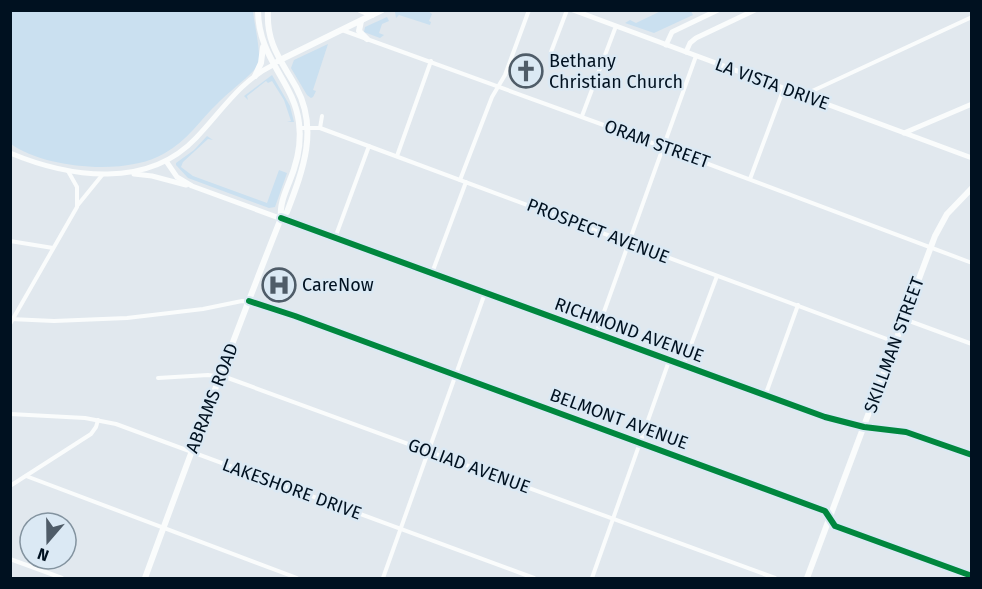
<svg xmlns="http://www.w3.org/2000/svg" width="982" height="589" viewBox="0 0 982 589" font-family="'Fira Sans',sans-serif">
  <style>
    .green { fill: #cae0f0 }
    .lines { fill: none; stroke-linecap: round; stroke-linejoin: round }
    .minor { stroke: #fafcfc; stroke-width: 4 }
    .tertiary { stroke: #fafcfc; stroke-width: 5 }
    .secondary { stroke: #fafcfc; stroke-width: 6 }
    .cycleway-casing { stroke: #dbe9f4; stroke-width: 10 }
    .cycleway { stroke: #00873e; stroke-width: 6 }
    .labels { text-anchor: middle; stroke-width: 5; stroke-linejoin: round; paint-order: stroke }
    .poi-label { font-size: 18px; fill: #001120; stroke: #dbe9f4; text-anchor: start }
    .street-label { font-size: 18px; fill: #001120; stroke: #dbe9f4 }
  </style>
  <rect width="100%" height="100%" fill="#e1e8ee"/>
  <!-- green -->
  <g class="green">
    <polygon points="400,10 428,11 432,14 429,21 431,22 430,25 399,15 396,18 395,12"/>
    <polygon points="663,10 691,11 693,15 654,33 625,23 630,20 636,23"/>
    <path d="M 10,11 L 253,11 C 254,23 262,56 258,65 C 254,73 226,94 218,103 C 200,120 187,141 165,153 C 128,176 46,169 11,144 Z"/>
    <polygon points="387,17 389,21 382,24 379,33 384,35 380,38 364,32 365,27"/>
    <polygon points="328,44 313,90 316,91 313,97 311,98 307,95 291,68 294,60"/>
    <polygon points="272,75 290,106 294,122 287,122 291,121 284,100 272,81 268,83 266,81 247,96 248,100 244,96"/>
    <polygon points="207,136 213,140 208,139 183,162 181,167 193,176 267,203 279,170 287,173 275,207 269,208 188,178 176,165 176,163 194,150"/>
  </g>
  <g class="lines">
    <!-- minor -->
    <g class="minor">
      <polyline points="342,30 623,132 972,263"/>
      <polyline points="551,52 567,10"/>
      <polyline points="808,97 810,92 972,17"/>
      <polyline points="582,116 616,26"/>
      <polyline points="300,128 320,128 347,138 895,342"/>
      <polyline points="320,128 322,116"/>
      <polyline points="397,156 431,61"/>
      <polyline points="750,179 784,88"/>
      <polyline points="460,180 492,97 505,75 529,10"/>
      <polyline points="77,206 103,174"/>
      <polyline points="335,238 369,146"/>
      <polyline points="10,241 53,248"/>
      <polyline points="432,273 466,182"/>
      <polyline points="10,319 54,321 127,318 203,309 242,301 256,302 825,511 835,526 972,576"/>
      <polyline points="904,319 972,344"/>
      <polyline points="10,324 77,207 77,187 68,171"/>
      <polyline points="596,334 696,56"/>
      <polyline points="683,366 717,276"/>
      <polyline points="158,378 208,375 228,378 775,578"/>
      <polyline points="765,396 798,305"/>
      <polyline points="10,414 85,418 116,424 534,578"/>
      <polyline points="26,476 297,578"/>
      <polyline points="10,486 91,434 96,427 98,420"/>
      <polyline points="10,559 62,578"/>
      <polyline points="383,578 485,293"/>
      <polyline points="592,578 669,361"/>
    </g>
    <!-- tertiary -->
    <g class="tertiary">
      <polyline points="573,10 972,158"/>
      <polyline points="666,45 672,32 718,10"/>
      <polyline points="686,52 690,43 696,38 755,10"/>
      <polyline points="904,133 972,104"/>
      <path d="M 10,153 C 70,178 148,189 196,138 C 221,112 240,81 273,65"/>
      <polyline points="166,161 177,177 192,186 765,396 841,422 906,432 972,455"/>
      <polyline points="134,174 152,176 186,185"/>
    </g>
    <!-- secondary -->
    <g class="secondary">
      <path d="M 258,10 C 258,59 294,81 299,123 C 301,138 299,154 294,169 C 289,185 279,201 281,218"/>
      <polyline points="360,10 372,15"/>
      <polyline points="361,21 359,31 367,39"/>
      <polyline points="278,61 382,10"/>
      <polyline points="255,76 261,63 263,47"/>
      <path d="M 145,578 C 189,458 234,337 281,218 L 287,212 C 303,170 319,129 296,87 C 281,60 266,44 268,10"/>
      <polyline points="807,578 935,236 947,214 972,188"/>
    </g>
    <!-- cycleway casing -->
    <g class="cycleway-casing">
      <g id="cycleway">
        <polyline points="281,218 825,417 864,427 906,432 972,455"/>
        <polyline points="249,301 295,316 825,511 835,526 972,576"/>
      </g>
    </g>
    <!-- cycleway -->
    <use href="#cycleway" class="cycleway"/>
  </g>
  <!-- icons -->
  <defs>
    <g id="church-ring" transform="scale(1.725)"><circle r="9.5" fill="#dbe9f4" stroke="#4f5c68" stroke-width="1.5"/><path d="M-1.2-6h2.4v3.5h3.3v2.4h-3.3V6h-2.4V-.1h-3.3v-2.4h3.3Z" fill="#4f5c68"/></g>
    <g id="hospital-ring" transform="scale(1.725)"><circle r="9.5" fill="#dbe9f4" stroke="#4f5c68" stroke-width="1.5"/><path d="M-5-5h3v3.5h4V-5h3V5h-3V1.5h-4V5h-3Z" fill="#4f5c68"/></g>
  </defs>
  <g fill-rule="evenodd">
    <use href="#church-ring" x="526" y="71"/>
    <use href="#hospital-ring" x="279" y="285"/>
  </g>
  <g class="labels">
    <!-- poi labels -->
    <g class="poi-label">
      <text x="549" y="67">Bethany<tspan x="549" dy="21">Christian Church</tspan></text>
      <text x="302" y="291">CareNow</text>
    </g>
    <!-- street labels -->
    <g class="street-label">
      <text transform="translate(772 84) rotate(20)" y="6">LA VISTA DRIVE</text>
      <text transform="translate(657 144) rotate(20)" y="6">ORAM STREET</text>
      <text transform="translate(598 231) rotate(21)" y="6">PROSPECT AVENUE</text>
      <text transform="translate(629 330) rotate(20)" y="6">RICHMOND AVENUE</text>
      <text transform="translate(894 345) rotate(-70)" y="6">SKILLMAN STREET</text>
      <text transform="translate(212 398) rotate(-69)" y="6">ABRAMS ROAD</text>
      <text transform="translate(619 419) rotate(20)" y="6">BELMONT AVENUE</text>
      <text transform="translate(469 466) rotate(20)" y="6">GOLIAD AVENUE</text>
      <text transform="translate(292 489) rotate(20)" y="6">LAKESHORE DRIVE</text>
    </g>
  </g>
  <!-- border -->
  <rect width="982" height="589" fill="none" stroke="#001120" stroke-width="24"/>
  <!-- north arrow -->
  <g transform="translate(48 541) rotate(200)"><circle r="28" fill="#dbe9f4" stroke="#83939f" stroke-width="1.5"/>
  <path d="M0-4.5L10 22L0 15L-10 22Z" fill="#4f5c68"/>
  <text y="-9" font-size="16" font-weight="bold" text-anchor="middle" fill="#001120">N</text>
  </g>
</svg>
